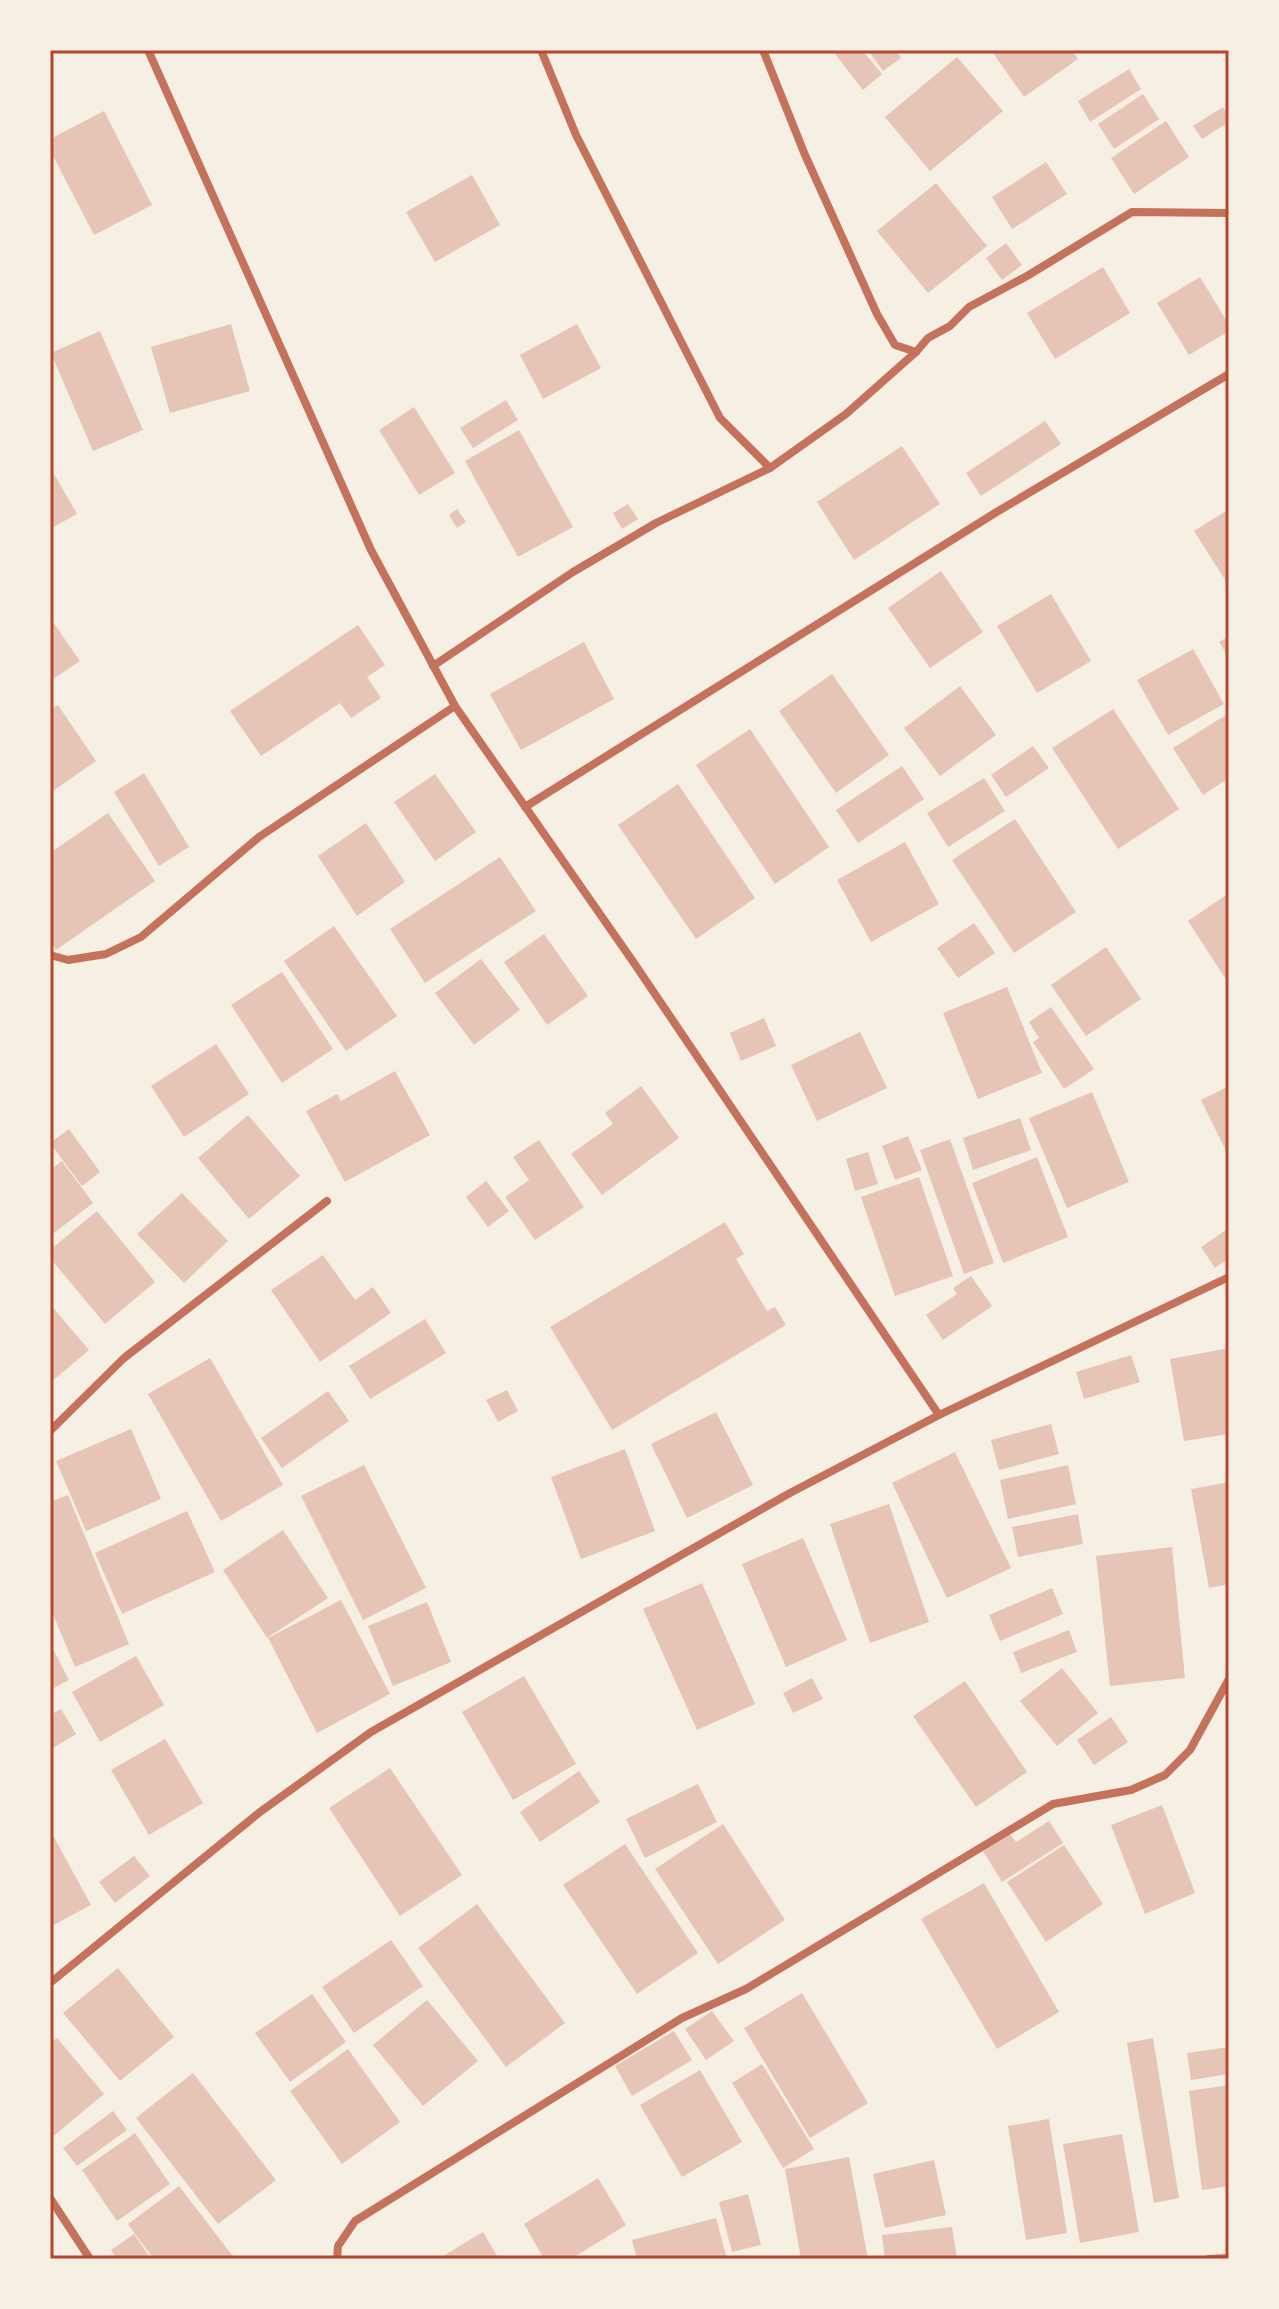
<svg xmlns="http://www.w3.org/2000/svg" width="1279" height="2309" viewBox="0 0 1279 2309" font-family="Barlow,sans-serif">
  <style>
    .building { fill: #e6c5b7 }
    .lines { fill: none; stroke-linecap: round; stroke-linejoin: round }
    .minor { stroke: #c5725c; stroke-width: 8 }
    .neatline { fill: none; stroke: #b5482f; stroke-width: 3 }
  </style>
  <rect width="100%" height="100%" fill="#f6efe4"/>
  <!-- building -->
  <g class="building">
    <polygon points="832,50 862,50 882,74 863,90"/>
    <polygon points="868,50 896,50 901,58 883,71"/>
    <polygon points="991,50 1072,50 1078,59 1024,97"/>
    <polygon points="957,57 1003,111 930,171 885,117"/>
    <polygon points="1129,69 1141,89 1090,122 1078,101"/>
    <polygon points="1143,94 1159,119 1114,149 1098,124"/>
    <polygon points="1223,107 1229,116 1229,122 1202,139 1193,126"/>
    <polygon points="104,111 152,205 94,235 50,150 50,139"/>
    <polygon points="1166,121 1189,157 1134,194 1111,158"/>
    <polygon points="1046,162 1067,194 1012,229 992,197"/>
    <polygon points="472,175 500,225 435,262 406,212"/>
    <polygon points="936,183 987,246 928,293 877,231"/>
    <polygon points="1006,243 1022,265 1002,280 986,258"/>
    <polygon points="1103,267 1130,313 1055,359 1027,313"/>
    <polygon points="1200,277 1229,325 1229,331 1189,355 1157,303"/>
    <polygon points="231,324 250,391 170,413 151,347"/>
    <polygon points="577,324 601,368 543,399 520,355"/>
    <polygon points="100,331 143,430 93,451 51,353"/>
    <polygon points="506,400 518,420 473,448 460,428"/>
    <polygon points="414,407 455,473 419,495 379,430"/>
    <polygon points="1045,421 1061,444 981,496 966,473"/>
    <polygon points="519,430 573,527 518,557 465,461"/>
    <polygon points="902,446 940,504 854,560 817,502"/>
    <polygon points="50,467 77,514 50,529"/>
    <polygon points="628,504 638,519 622,529 613,513"/>
    <polygon points="457,509 466,522 457,528 449,515"/>
    <polygon points="1229,509 1229,586 1194,531"/>
    <polygon points="941,571 983,632 930,668 888,608"/>
    <polygon points="1051,594 1091,661 1037,693 997,626"/>
    <polygon points="50,618 80,661 50,681"/>
    <polygon points="358,625 385,665 367,677 381,698 351,718 340,703 261,756 230,711"/>
    <polygon points="1229,636 1229,658 1219,642"/>
    <polygon points="584,642 614,699 521,750 490,694"/>
    <polygon points="1193,649 1224,704 1168,735 1137,680"/>
    <polygon points="832,674 889,755 836,793 779,711"/>
    <polygon points="960,686 996,735 940,776 904,728"/>
    <polygon points="58,705 96,761 50,793 50,710"/>
    <polygon points="1113,709 1179,809 1118,849 1052,748"/>
    <polygon points="1229,713 1229,778 1203,795 1173,748"/>
    <polygon points="750,729 829,847 775,884 696,765"/>
    <polygon points="1033,746 1049,768 1006,797 991,775"/>
    <polygon points="902,766 924,799 858,843 836,810"/>
    <polygon points="144,773 189,847 159,866 114,792"/>
    <polygon points="435,774 476,832 435,861 394,802"/>
    <polygon points="984,778 1005,811 948,847 927,813"/>
    <polygon points="678,784 755,898 696,939 618,825"/>
    <polygon points="108,813 155,881 56,950 50,942 50,853"/>
    <polygon points="1015,819 1076,912 1014,953 952,860"/>
    <polygon points="366,823 405,882 357,916 318,856"/>
    <polygon points="905,842 939,904 871,942 837,880"/>
    <polygon points="500,857 536,911 425,983 390,929"/>
    <polygon points="1229,893 1229,984 1188,921"/>
    <polygon points="974,923 995,953 958,978 937,948"/>
    <polygon points="334,926 397,1016 346,1051 284,961"/>
    <polygon points="544,934 588,996 547,1025 504,962"/>
    <polygon points="1106,947 1141,999 1086,1036 1051,985"/>
    <polygon points="481,959 520,1010 474,1045 435,993"/>
    <polygon points="282,972 333,1049 282,1083 231,1005"/>
    <polygon points="1007,987 1042,1073 978,1099 943,1013"/>
    <polygon points="1051,1007 1094,1069 1064,1089 1033,1042 1039,1038 1029,1022"/>
    <polygon points="764,1018 776,1046 741,1061 730,1033"/>
    <polygon points="860,1032 887,1088 817,1121 791,1065"/>
    <polygon points="216,1044 249,1094 184,1137 151,1086"/>
    <polygon points="395,1071 430,1135 345,1182 306,1111 337,1094 341,1101"/>
    <polygon points="641,1086 679,1138 602,1195 571,1154 613,1124 605,1113"/>
    <polygon points="1229,1086 1229,1157 1201,1100"/>
    <polygon points="1092,1092 1129,1182 1067,1208 1029,1118"/>
    <polygon points="248,1115 300,1176 249,1219 198,1158"/>
    <polygon points="1020,1118 1031,1150 973,1170 963,1138"/>
    <polygon points="69,1129 100,1172 82,1186 50,1143"/>
    <polygon points="908,1136 922,1170 895,1180 882,1146"/>
    <polygon points="950,1139 994,1263 964,1274 920,1150"/>
    <polygon points="539,1140 584,1207 535,1240 505,1197 529,1180 513,1157"/>
    <polygon points="868,1152 878,1184 855,1191 846,1159"/>
    <polygon points="1037,1157 1068,1237 1003,1263 972,1183"/>
    <polygon points="62,1161 93,1203 50,1236 50,1170"/>
    <polygon points="919,1177 953,1276 895,1296 861,1197"/>
    <polygon points="486,1181 509,1211 488,1227 466,1197"/>
    <polygon points="182,1193 228,1241 184,1283 137,1234"/>
    <polygon points="97,1211 155,1282 105,1324 50,1258 50,1250"/>
    <polygon points="725,1222 744,1254 736,1259 767,1311 775,1307 786,1325 612,1430 550,1327"/>
    <polygon points="1229,1228 1229,1258 1215,1268 1201,1247"/>
    <polygon points="323,1255 355,1300 373,1287 391,1313 320,1362 271,1290"/>
    <polygon points="971,1276 992,1306 943,1340 926,1315 957,1294 953,1288"/>
    <polygon points="50,1304 89,1350 50,1383"/>
    <polygon points="425,1319 446,1353 370,1399 349,1366"/>
    <polygon points="1229,1348 1229,1434 1184,1441 1170,1359"/>
    <polygon points="1131,1355 1140,1382 1084,1399 1076,1372"/>
    <polygon points="210,1358 283,1485 221,1521 148,1394"/>
    <polygon points="507,1390 518,1411 498,1422 486,1400"/>
    <polygon points="328,1391 349,1421 282,1468 261,1438"/>
    <polygon points="716,1412 753,1485 687,1518 651,1444"/>
    <polygon points="1051,1424 1059,1454 999,1470 991,1440"/>
    <polygon points="131,1429 161,1499 86,1531 56,1461"/>
    <polygon points="625,1449 655,1531 581,1559 551,1477"/>
    <polygon points="955,1452 1011,1568 947,1598 892,1483"/>
    <polygon points="364,1465 426,1588 363,1620 301,1496"/>
    <polygon points="1068,1465 1076,1504 1008,1519 1000,1480"/>
    <polygon points="1229,1482 1229,1584 1209,1588 1191,1489"/>
    <polygon points="68,1495 129,1644 75,1667 50,1607 50,1502"/>
    <polygon points="889,1504 929,1622 870,1643 830,1524"/>
    <polygon points="187,1511 215,1572 122,1614 95,1553"/>
    <polygon points="1078,1514 1083,1544 1018,1557 1012,1527"/>
    <polygon points="283,1530 328,1598 267,1638 223,1570"/>
    <polygon points="803,1538 847,1640 786,1667 742,1564"/>
    <polygon points="1172,1547 1185,1678 1110,1686 1096,1556"/>
    <polygon points="702,1583 755,1704 697,1730 643,1609"/>
    <polygon points="1052,1588 1063,1614 1000,1641 989,1615"/>
    <polygon points="341,1600 390,1694 317,1733 268,1638"/>
    <polygon points="427,1602 451,1662 393,1686 368,1626"/>
    <polygon points="1069,1630 1077,1652 1021,1673 1013,1652"/>
    <polygon points="50,1643 69,1680 50,1690"/>
    <polygon points="136,1656 164,1705 100,1742 72,1692"/>
    <polygon points="1062,1668 1098,1713 1057,1746 1020,1701"/>
    <polygon points="524,1676 576,1764 513,1800 462,1712"/>
    <polygon points="812,1678 823,1699 793,1713 783,1693"/>
    <polygon points="965,1681 1027,1772 976,1807 913,1716"/>
    <polygon points="61,1709 76,1734 50,1750 50,1715"/>
    <polygon points="1111,1717 1128,1742 1094,1765 1077,1740"/>
    <polygon points="165,1739 203,1803 149,1835 111,1770"/>
    <polygon points="390,1768 462,1875 400,1916 329,1808"/>
    <polygon points="579,1771 600,1802 540,1842 520,1812"/>
    <polygon points="698,1784 717,1822 645,1858 626,1819"/>
    <polygon points="1162,1805 1195,1893 1145,1914 1111,1825"/>
    <polygon points="1049,1821 1063,1843 1002,1882 983,1851 1010,1834 1016,1842"/>
    <polygon points="723,1824 785,1920 718,1964 655,1869"/>
    <polygon points="50,1830 91,1905 50,1927"/>
    <polygon points="625,1844 698,1953 637,1994 563,1885"/>
    <polygon points="1064,1845 1103,1904 1046,1942 1007,1882"/>
    <polygon points="134,1856 150,1876 115,1903 99,1882"/>
    <polygon points="984,1883 1059,2012 997,2049 921,1919"/>
    <polygon points="477,1904 565,2023 506,2067 418,1948"/>
    <polygon points="391,1940 423,1986 354,2033 322,1987"/>
    <polygon points="118,1968 174,2037 120,2081 63,2013"/>
    <polygon points="802,1993 868,2103 810,2138 744,2028"/>
    <polygon points="312,1994 346,2042 290,2082 255,2033"/>
    <polygon points="427,2000 478,2061 423,2106 373,2045"/>
    <polygon points="712,2011 734,2041 706,2060 685,2029"/>
    <polygon points="674,2031 692,2060 632,2096 615,2066"/>
    <polygon points="57,2038 104,2094 51,2138 50,2043"/>
    <polygon points="1153,2038 1179,2198 1154,2203 1127,2043"/>
    <polygon points="1229,2047 1229,2074 1191,2080 1187,2053"/>
    <polygon points="348,2049 400,2122 342,2164 290,2091"/>
    <polygon points="762,2064 814,2149 783,2168 732,2083"/>
    <polygon points="700,2070 742,2142 682,2177 640,2105"/>
    <polygon points="193,2073 276,2180 218,2224 136,2118"/>
    <polygon points="1229,2085 1229,2186 1202,2190 1189,2091"/>
    <polygon points="113,2111 127,2130 77,2166 63,2148"/>
    <polygon points="1049,2119 1067,2233 1026,2240 1008,2126"/>
    <polygon points="135,2133 170,2184 117,2221 82,2170"/>
    <polygon points="1122,2134 1139,2232 1080,2243 1063,2144"/>
    <polygon points="849,2157 868,2259 801,2259 785,2169"/>
    <polygon points="934,2160 946,2215 885,2228 873,2174"/>
    <polygon points="598,2178 626,2225 571,2259 544,2259 524,2224"/>
    <polygon points="179,2186 235,2259 154,2259 135,2234 128,2224"/>
    <polygon points="748,2194 761,2245 732,2252 719,2202"/>
    <polygon points="716,2218 727,2259 637,2259 632,2240"/>
    <polygon points="952,2227 957,2259 885,2259 882,2235"/>
    <polygon points="483,2232 499,2259 438,2259"/>
    <polygon points="134,2234 151,2259 117,2259 111,2250"/>
  </g>
  <g class="lines">
    <!-- minor -->
    <g class="minor">
      <polyline points="148,50 371,550 455,706 634,963 939,1415"/>
      <polyline points="541,50 576,135 720,418 770,468"/>
      <polyline points="763,50 805,155 877,314 895,345 916,352 928,338 950,326 969,307 1027,276 1132,212 1229,213"/>
      <polyline points="433,666 573,572 656,523 770,468 846,414 916,352"/>
      <polyline points="525,807 995,513 1229,374"/>
      <polyline points="50,955 68,960 106,954 141,937 259,837 455,706"/>
      <polyline points="50,1431 124,1358 327,1201"/>
      <polyline points="50,1983 260,1812 371,1732 790,1493 939,1415 1229,1277"/>
      <polyline points="50,2198 90,2259"/>
      <polyline points="337,2259 338,2246 355,2221 682,2018 746,1989 1053,1804 1131,1790 1165,1775 1190,1750 1229,1679"/>
      <polyline points="1209,2259 1229,2258"/>
    </g>
  </g>
  <!-- border -->
  <rect width="1279" height="2309" fill="none" stroke="#f6efe4" stroke-width="104"/>
  <rect x="52" y="52" width="1175" height="2205" class="neatline"/>
</svg>
